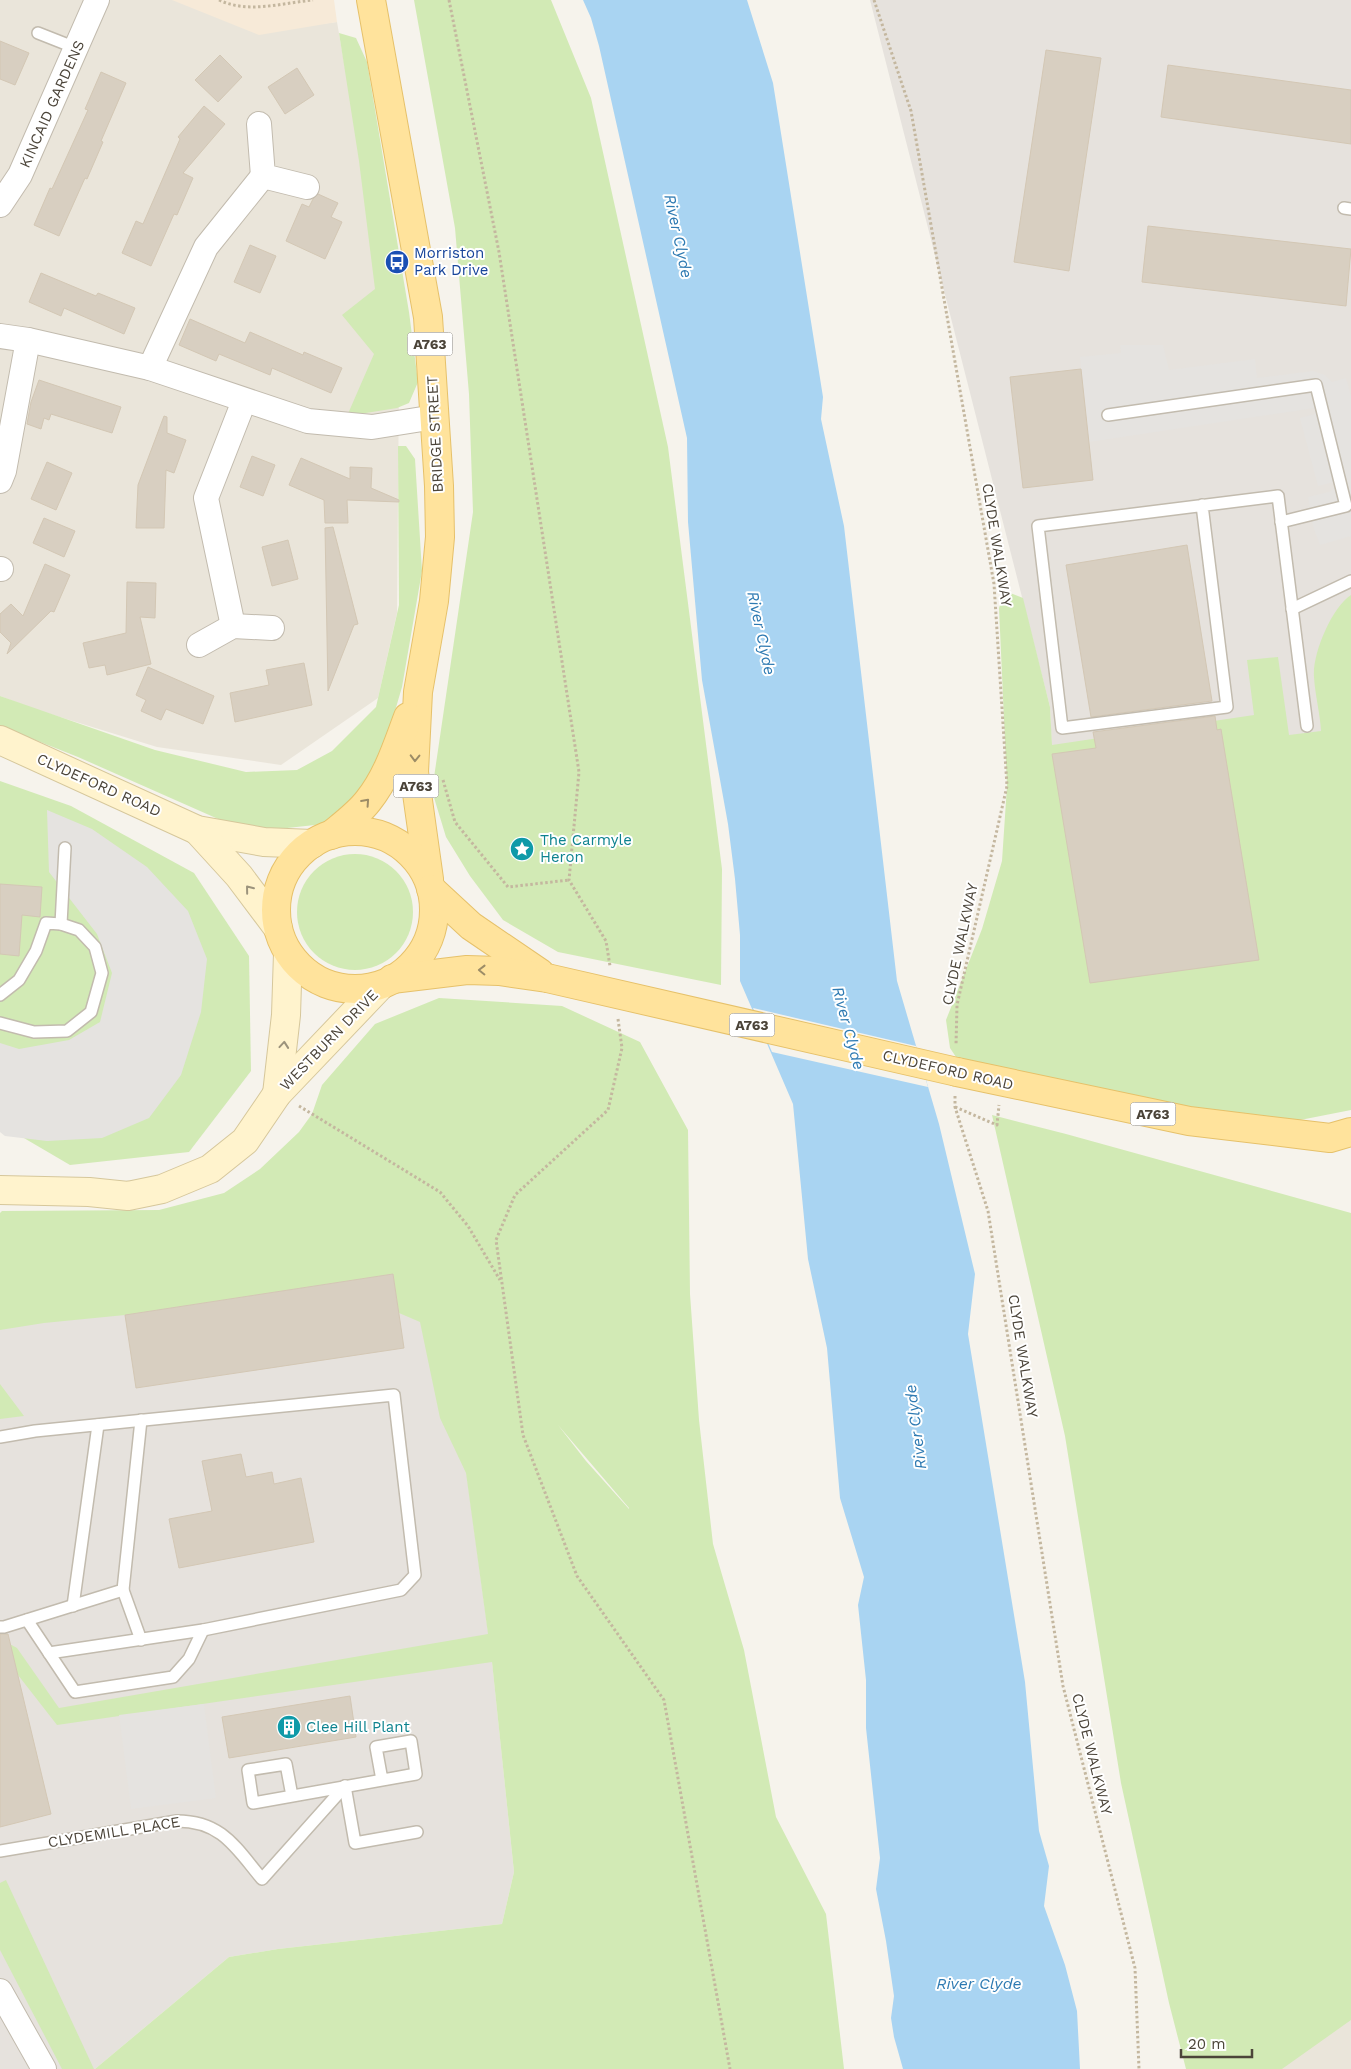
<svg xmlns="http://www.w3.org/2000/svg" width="1351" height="2069" viewBox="0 0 1351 2069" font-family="'Work Sans',sans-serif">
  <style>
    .residential { fill: #eae5da }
    .commercial { fill: #f7ead8 }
    .industrial { fill: #e6e2dd }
    .green { fill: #d2eab5; fill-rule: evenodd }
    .parking { fill: #e5e3e0 }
    .water { fill: #a9d4f2 }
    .pier { fill: #f6f3ec }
    .building { fill: #d8cfc1; stroke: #d3c7b4 }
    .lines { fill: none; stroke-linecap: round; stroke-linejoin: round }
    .lane-casing { stroke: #c2bbae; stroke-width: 14 }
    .street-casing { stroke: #c2bbae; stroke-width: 26 }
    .secondary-casing { stroke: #d6c79b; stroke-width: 30 }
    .primary-casing { stroke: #e6c16a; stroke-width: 30 }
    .path { stroke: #c4b79f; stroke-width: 3; stroke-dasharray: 2.5 2.5; stroke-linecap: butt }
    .lane { stroke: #fff; stroke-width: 11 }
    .street { stroke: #fff; stroke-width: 24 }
    .secondary { stroke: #fff3cd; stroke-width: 28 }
    .primary { stroke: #ffe39c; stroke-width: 28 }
    .primary-bridge-casing { stroke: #e6c16a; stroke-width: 30; stroke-linecap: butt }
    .primary-bridge { stroke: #ffe39c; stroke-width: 28 }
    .oneway { stroke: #9c8c66 }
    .oneway2 { stroke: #9c937c }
    .labels { text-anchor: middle; stroke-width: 4; stroke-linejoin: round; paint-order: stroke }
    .shield { fill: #fff; stroke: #817c74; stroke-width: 1 }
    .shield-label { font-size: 14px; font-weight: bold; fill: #4b4439 }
    .street-label { font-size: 15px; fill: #4b4439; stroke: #fff }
    .transit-label { font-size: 15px; fill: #164399; stroke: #fff; text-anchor: start }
    .culture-label { font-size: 15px; fill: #0d838f; stroke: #fff; text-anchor: start }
    .water-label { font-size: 16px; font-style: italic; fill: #2e7ab2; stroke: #fff }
  </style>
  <rect width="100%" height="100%" fill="#f6f3ec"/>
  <!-- residential -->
  <g class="residential">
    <polygon points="0,0 175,0 256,32 337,22 399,379 397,613 378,698 281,765 157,747 34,709 0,696"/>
    <polygon points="1351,2018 1351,2069 1280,2069"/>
  </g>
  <!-- commercial -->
  <polygon class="commercial" points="172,0 334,0 337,22 259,35"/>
  <!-- industrial -->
  <g class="industrial">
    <polygon points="870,0 1351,0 1351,1069 1065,1055 1050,707"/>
    <polygon points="438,1263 492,1661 514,1872 502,1924 278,1949 229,1957 95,2069 0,2069 0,1273"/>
  </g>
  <!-- green -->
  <g class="green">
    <polygon points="414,0 551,0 591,98 668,447 722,869 721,985 558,952 503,920 470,876 446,837 432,791 473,512 469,394 455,228"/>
    <polygon points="339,33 356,38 367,62 409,312 418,382 409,403 397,408 347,416 374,354 342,315 375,289 359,161"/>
    <polygon points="398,446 406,446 415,459 422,571 402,687 380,762 358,802 324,824 278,829 234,826 78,757 0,726 0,696 155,750 246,772 297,770 332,751 376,707 399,605"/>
    <path d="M 1005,591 L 1023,598 L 1050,707 L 1052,745 L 1254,715 L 1247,660 L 1278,657 L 1289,735 L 1321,731 C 1320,713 1315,695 1314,677 C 1312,654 1332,607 1351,595 L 1351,1110 L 1290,1122 L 1211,1117 L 1066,1088 L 956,1057 L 950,1048 L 946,1020 L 982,929 L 1002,861 L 1007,786 L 999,608 Z"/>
    <polygon points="0,781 71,806 194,873 249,956 251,1071 189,1152 70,1165 0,1124"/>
    <circle cx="355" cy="912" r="58"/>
    <path d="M 439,998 L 562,1006 L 640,1042 L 688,1130 L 690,1294 L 699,1420 L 713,1544 L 744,1650 L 776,1817 L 826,1914 L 844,2069 L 95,2069 L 229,1957 L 278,1949 L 502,1924 L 514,1872 L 492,1662 L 57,1725 L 18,1675 L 6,1642 L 17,1648 L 59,1708 L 488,1634 L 466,1473 L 440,1418 L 420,1322 L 399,1313 L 393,1274 L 125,1315 L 44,1323 L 0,1330 L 0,1213 L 2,1211 L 159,1210 L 224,1193 L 260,1169 L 299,1132 L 312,1114 L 322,1085 L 375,1024 ZM 558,1425 L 629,1508 L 629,1509 L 586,1461 Z"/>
    <polygon points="992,1115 1066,1134 1351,1213 1351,2020 1282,2069 1186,2069 1169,2003 1121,1783 1065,1436"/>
    <polygon points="0,1384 24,1416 0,1419"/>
    <polygon points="6,1880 94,2069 62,2069 0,1950 0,1883"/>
  </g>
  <!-- parking -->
  <g class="parking">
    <polygon points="1120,345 1163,345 1169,370 1255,359 1257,378 1313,371 1325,375 1332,382 1346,378 1351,397 1351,536 1320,545 1313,526 1308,497 1329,492 1335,488 1334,482 1318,486 1300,418 1315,414 1314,408 1089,442 1080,357 1121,353"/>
    <polygon points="47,810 92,829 147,867 188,911 207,959 201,1012 181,1075 149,1118 102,1138 47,1141 5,1136 0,1132 0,1043 19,1049 69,1040 100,1022 112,973 97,934 49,872"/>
    <polygon points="204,1704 216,1798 131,1809 119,1715"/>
  </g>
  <!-- water -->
  <polygon class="water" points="583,0 747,0 773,83 823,397 821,419 844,526 897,981 939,1124 975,1274 968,1334 1025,1682 1039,1831 1049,1866 1044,1906 1065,1965 1077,2011 1080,2069 903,2069 894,2037 891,2018 894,1996 886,1941 876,1889 880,1858 866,1728 866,1680 858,1605 864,1577 840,1498 827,1348 808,1259 793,1104 740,981 740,935 735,879 728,824 702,680 688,522 687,438 599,46 591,18"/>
  <!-- pier -->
  <polygon class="pier" points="753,1008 916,1046 928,1087 772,1052"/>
  <!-- building -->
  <g class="building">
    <polygon points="0,41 29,53 15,85 0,79"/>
    <polygon points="1046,50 1101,58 1069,271 1014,262"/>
    <polygon points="220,55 242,77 218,102 195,80"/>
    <polygon points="1168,65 1351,90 1351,144 1161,117"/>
    <polygon points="297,68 314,95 285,114 268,87"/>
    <polygon points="101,72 126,83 101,141 103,142 87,179 85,178 59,236 34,225 50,188 52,189 88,110 85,109"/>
    <polygon points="204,106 225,124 183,173 193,178 177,215 174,214 151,266 122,253 136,221 143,224 180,139 178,137"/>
    <polygon points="318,194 338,203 331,217 342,222 325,259 286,241 302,204 309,207 313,199"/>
    <polygon points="1148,226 1351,249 1346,306 1142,282"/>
    <polygon points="250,245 276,256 260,293 234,282"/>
    <polygon points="41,273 96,296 98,293 135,308 124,334 64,308 61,316 29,302"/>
    <polygon points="190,319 245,343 250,332 303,355 304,352 342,368 331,393 272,368 270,375 219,354 216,361 179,345"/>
    <polygon points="1081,369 1093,480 1023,488 1010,377"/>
    <polygon points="39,380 121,407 112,433 51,414 49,420 44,418 41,429 27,424 31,402"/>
    <polygon points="164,416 167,417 167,433 186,440 174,473 166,470 164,528 136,528 138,485"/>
    <polygon points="252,456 275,465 263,496 240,487"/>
    <polygon points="301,458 350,479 350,467 372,468 371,488 399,500 399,502 347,500 348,523 325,523 324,500 289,485"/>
    <polygon points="47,462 72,473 56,510 31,499"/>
    <polygon points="44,518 75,531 64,557 33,543"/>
    <polygon points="333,527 358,624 354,625 328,691 325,528"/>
    <polygon points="288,540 298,579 272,586 262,547"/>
    <polygon points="1187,545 1212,701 1091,717 1066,565"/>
    <polygon points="45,564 70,575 54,612 51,611 7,654 11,643 0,632 0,614 11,604 23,616"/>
    <polygon points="127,582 156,583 155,618 140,617 151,664 107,675 105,665 89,668 83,643 126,633"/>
    <polygon points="304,663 312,705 235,722 230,693 269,685 266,670"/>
    <polygon points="148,667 214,696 203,724 166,709 161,720 141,711 146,700 136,695"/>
    <polygon points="1215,716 1217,730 1221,729 1259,960 1090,983 1052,754 1096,748 1093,732"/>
    <polygon points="0,884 42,887 40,917 22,915 19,956 0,954"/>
    <polygon points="393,1274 404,1348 136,1388 125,1315"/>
    <polygon points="241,1454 246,1477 272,1472 274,1484 301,1478 314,1542 179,1568 169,1519 212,1511 202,1461"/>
    <polygon points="0,1634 8,1634 51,1814 0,1827"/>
    <polygon points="350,1696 356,1737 229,1758 222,1717"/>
  </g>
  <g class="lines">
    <!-- lane casing -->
    <g class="lane-casing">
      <g id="lane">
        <polyline points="38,33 76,48"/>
        <polyline points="1344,208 1351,209"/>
        <polyline points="1108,415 1316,385 1346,506 1281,522"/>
        <polyline points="1202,505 1227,707 1062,728 1038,526 1278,496 1307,726"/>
        <polyline points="1292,609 1351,581"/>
        <polyline points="61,924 65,848"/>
        <polyline points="0,995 19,980 36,951 46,923 61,924 79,930 95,947 102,973 91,1012 67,1031 34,1032 0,1023"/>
        <polyline points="0,1437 35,1431 394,1395 415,1575 401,1590 203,1630 49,1653"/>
        <polyline points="123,1590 141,1640"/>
        <polyline points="73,1606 98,1425"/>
        <polyline points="27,1620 75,1692 173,1677 189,1659 203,1630"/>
        <polyline points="0,1627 4,1627 123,1590 141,1420"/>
        <polyline points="345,1786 355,1843 417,1832"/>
        <path d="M 292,1796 L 286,1764 L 248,1770 L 253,1803 C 308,1793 362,1784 416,1774 L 411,1741 L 376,1747 L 382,1780"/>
        <path d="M 0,1851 L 177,1821 C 222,1821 236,1848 262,1879 L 345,1786"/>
      </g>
    </g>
    <!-- street casing -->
    <g class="street-casing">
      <g id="street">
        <polyline points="259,124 263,176 307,187"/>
        <polyline points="0,205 20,175 97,0"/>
        <polyline points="0,336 28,340 150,368 308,421 372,427 435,417"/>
        <polyline points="150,368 206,247 263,176"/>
        <polyline points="0,481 4,471 28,340"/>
        <polyline points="0,569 1,569"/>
        <polyline points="233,626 206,498 244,401"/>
        <polyline points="199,645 233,626 272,628"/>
        <polyline points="0,1991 44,2069"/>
      </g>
    </g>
    <!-- secondary casing -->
    <g class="secondary-casing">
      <g id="secondary">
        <polyline points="0,740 197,830 264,842 312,844"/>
        <polyline points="197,830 239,876 278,928"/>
        <polyline points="277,1094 286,1015 288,953"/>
        <polyline points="0,1190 89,1192 128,1196 162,1189 210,1169 245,1141 277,1094 380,986"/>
      </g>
    </g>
    <!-- primary casing -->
    <g class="primary-casing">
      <g id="primary">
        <polyline points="371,0 428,317 439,486 440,537 434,601 418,692 414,772 429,879"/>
        <circle cx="355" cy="910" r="79"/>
        <path d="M 331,835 C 343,825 358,814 368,801 C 388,776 397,746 408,717"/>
        <polyline points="431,889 471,926 540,973"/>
        <polyline points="392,979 467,970 499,971 547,978"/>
        <polyline points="957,1072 1189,1121 1330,1138 1351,1132"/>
      </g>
    </g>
    <!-- path -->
    <g class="path">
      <path d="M 219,0 C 248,14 282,3 313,0"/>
      <polyline points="449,0 499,252 579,772 569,880 606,941 610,966"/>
      <polyline points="874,0 911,111 994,584 1007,786 957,1005 956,1045"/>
      <polyline points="443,780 455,822 508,887 569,880"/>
      <polyline points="618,1019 622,1048 608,1110 515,1195 496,1240 523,1435 577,1576 664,1700 730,2069"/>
      <polyline points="955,1096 955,1107 988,1211 1063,1686 1135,1968 1139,2069"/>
      <polyline points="299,1106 440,1192 468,1226 500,1280"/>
      <polyline points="955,1107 997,1125 999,1105"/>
    </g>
    <!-- lane -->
    <use href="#lane" class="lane"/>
    <!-- street -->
    <use href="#street" class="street"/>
    <!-- secondary -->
    <use href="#secondary" class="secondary"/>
    <!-- primary -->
    <use href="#primary" class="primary"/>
    <!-- primary-bridge casing -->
    <g class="primary-bridge-casing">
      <polyline id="primary-bridge" points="547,978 957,1072"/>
    </g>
    <!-- primary-bridge -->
    <use href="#primary-bridge" class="primary-bridge"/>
  </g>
  <!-- one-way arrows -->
  <defs><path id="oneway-chevron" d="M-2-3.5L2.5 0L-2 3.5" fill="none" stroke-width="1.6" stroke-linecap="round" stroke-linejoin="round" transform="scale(1.25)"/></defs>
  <g class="oneway">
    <use href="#oneway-chevron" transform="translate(415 758) rotate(91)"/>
    <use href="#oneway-chevron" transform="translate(366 802) rotate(-48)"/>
    <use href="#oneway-chevron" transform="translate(482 970) rotate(-179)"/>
  </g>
  <g class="oneway2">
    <use href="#oneway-chevron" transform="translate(249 889) rotate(-129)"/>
    <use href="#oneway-chevron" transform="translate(284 1045) rotate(-85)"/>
  </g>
  <!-- icons -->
  <defs>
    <g id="bus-disc" transform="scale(1.25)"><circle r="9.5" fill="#1a4fb4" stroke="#fff"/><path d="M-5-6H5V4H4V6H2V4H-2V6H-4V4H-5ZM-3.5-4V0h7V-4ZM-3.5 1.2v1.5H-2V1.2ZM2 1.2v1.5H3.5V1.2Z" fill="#fff"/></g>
    <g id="sight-disc" transform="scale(1.25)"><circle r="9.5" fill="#0f9aa8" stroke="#fff"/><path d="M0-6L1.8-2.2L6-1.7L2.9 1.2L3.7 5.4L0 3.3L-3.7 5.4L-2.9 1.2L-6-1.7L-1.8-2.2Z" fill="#fff"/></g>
    <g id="building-disc" transform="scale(1.25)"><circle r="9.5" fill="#0f9aa8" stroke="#fff"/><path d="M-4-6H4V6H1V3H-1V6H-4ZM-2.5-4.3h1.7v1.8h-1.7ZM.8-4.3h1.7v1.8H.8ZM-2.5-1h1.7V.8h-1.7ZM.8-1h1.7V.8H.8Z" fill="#fff"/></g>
  </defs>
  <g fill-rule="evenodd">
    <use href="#bus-disc" x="397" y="262"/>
    <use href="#sight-disc" x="522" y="849"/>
    <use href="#building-disc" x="289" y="1727"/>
  </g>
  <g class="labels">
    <!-- shield labels -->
    <g class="shield">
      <rect x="407.5" y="332.5" width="45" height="23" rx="4"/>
      <rect x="393.5" y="774.5" width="45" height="23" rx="4"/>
      <rect x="729.5" y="1013.5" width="45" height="23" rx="4"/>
      <rect x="1130.5" y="1102.5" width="45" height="23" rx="4"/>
    </g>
    <g class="shield-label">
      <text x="430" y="349">A763</text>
      <text x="416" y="791">A763</text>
      <text x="752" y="1030">A763</text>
      <text x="1153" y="1119">A763</text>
    </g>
    <!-- street labels -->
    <g class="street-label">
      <text transform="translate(52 104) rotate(-66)" y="5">KINCAID GARDENS</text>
      <text transform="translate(435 434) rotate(-93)" y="5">BRIDGE STREET</text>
      <text transform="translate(997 545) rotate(81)" y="5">CLYDE WALKWAY</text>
      <text transform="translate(99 785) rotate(24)" y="5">CLYDEFORD ROAD</text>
      <text transform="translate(960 944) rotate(-78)" y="5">CLYDE WALKWAY</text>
      <text transform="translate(329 1040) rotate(-46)" y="5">WESTBURN DRIVE</text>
      <text transform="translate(948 1070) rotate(13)" y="5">CLYDEFORD ROAD</text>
      <text transform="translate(1023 1356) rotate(81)" y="5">CLYDE WALKWAY</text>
      <text transform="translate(1092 1754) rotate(76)" y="5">CLYDE WALKWAY</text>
      <text transform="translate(114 1832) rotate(-9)" y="5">CLYDEMILL PLACE</text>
    </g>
    <!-- transit labels -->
    <g class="transit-label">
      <text x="414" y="258">Morriston<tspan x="414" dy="17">Park Drive</tspan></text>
    </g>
    <!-- culture labels -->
    <g class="culture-label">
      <text x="540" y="845">The Carmyle<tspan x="540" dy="17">Heron</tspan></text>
      <text x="306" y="1732">Clee Hill Plant</text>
    </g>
    <!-- water labels -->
    <g class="water-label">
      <text transform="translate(679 236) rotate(78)" y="6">River Clyde</text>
      <text transform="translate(762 633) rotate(78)" y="6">River Clyde</text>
      <text transform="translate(849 1028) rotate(75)" y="6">River Clyde</text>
      <text transform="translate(915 1427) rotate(-97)" y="6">River Clyde</text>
      <text x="979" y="1989">River Clyde</text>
    </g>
  </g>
  <!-- scale -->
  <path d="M1181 2049v8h71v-8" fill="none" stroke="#4b4439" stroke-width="2.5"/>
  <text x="1188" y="2049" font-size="15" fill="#4b4439" stroke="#ffffff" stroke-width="4" paint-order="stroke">20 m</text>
</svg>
